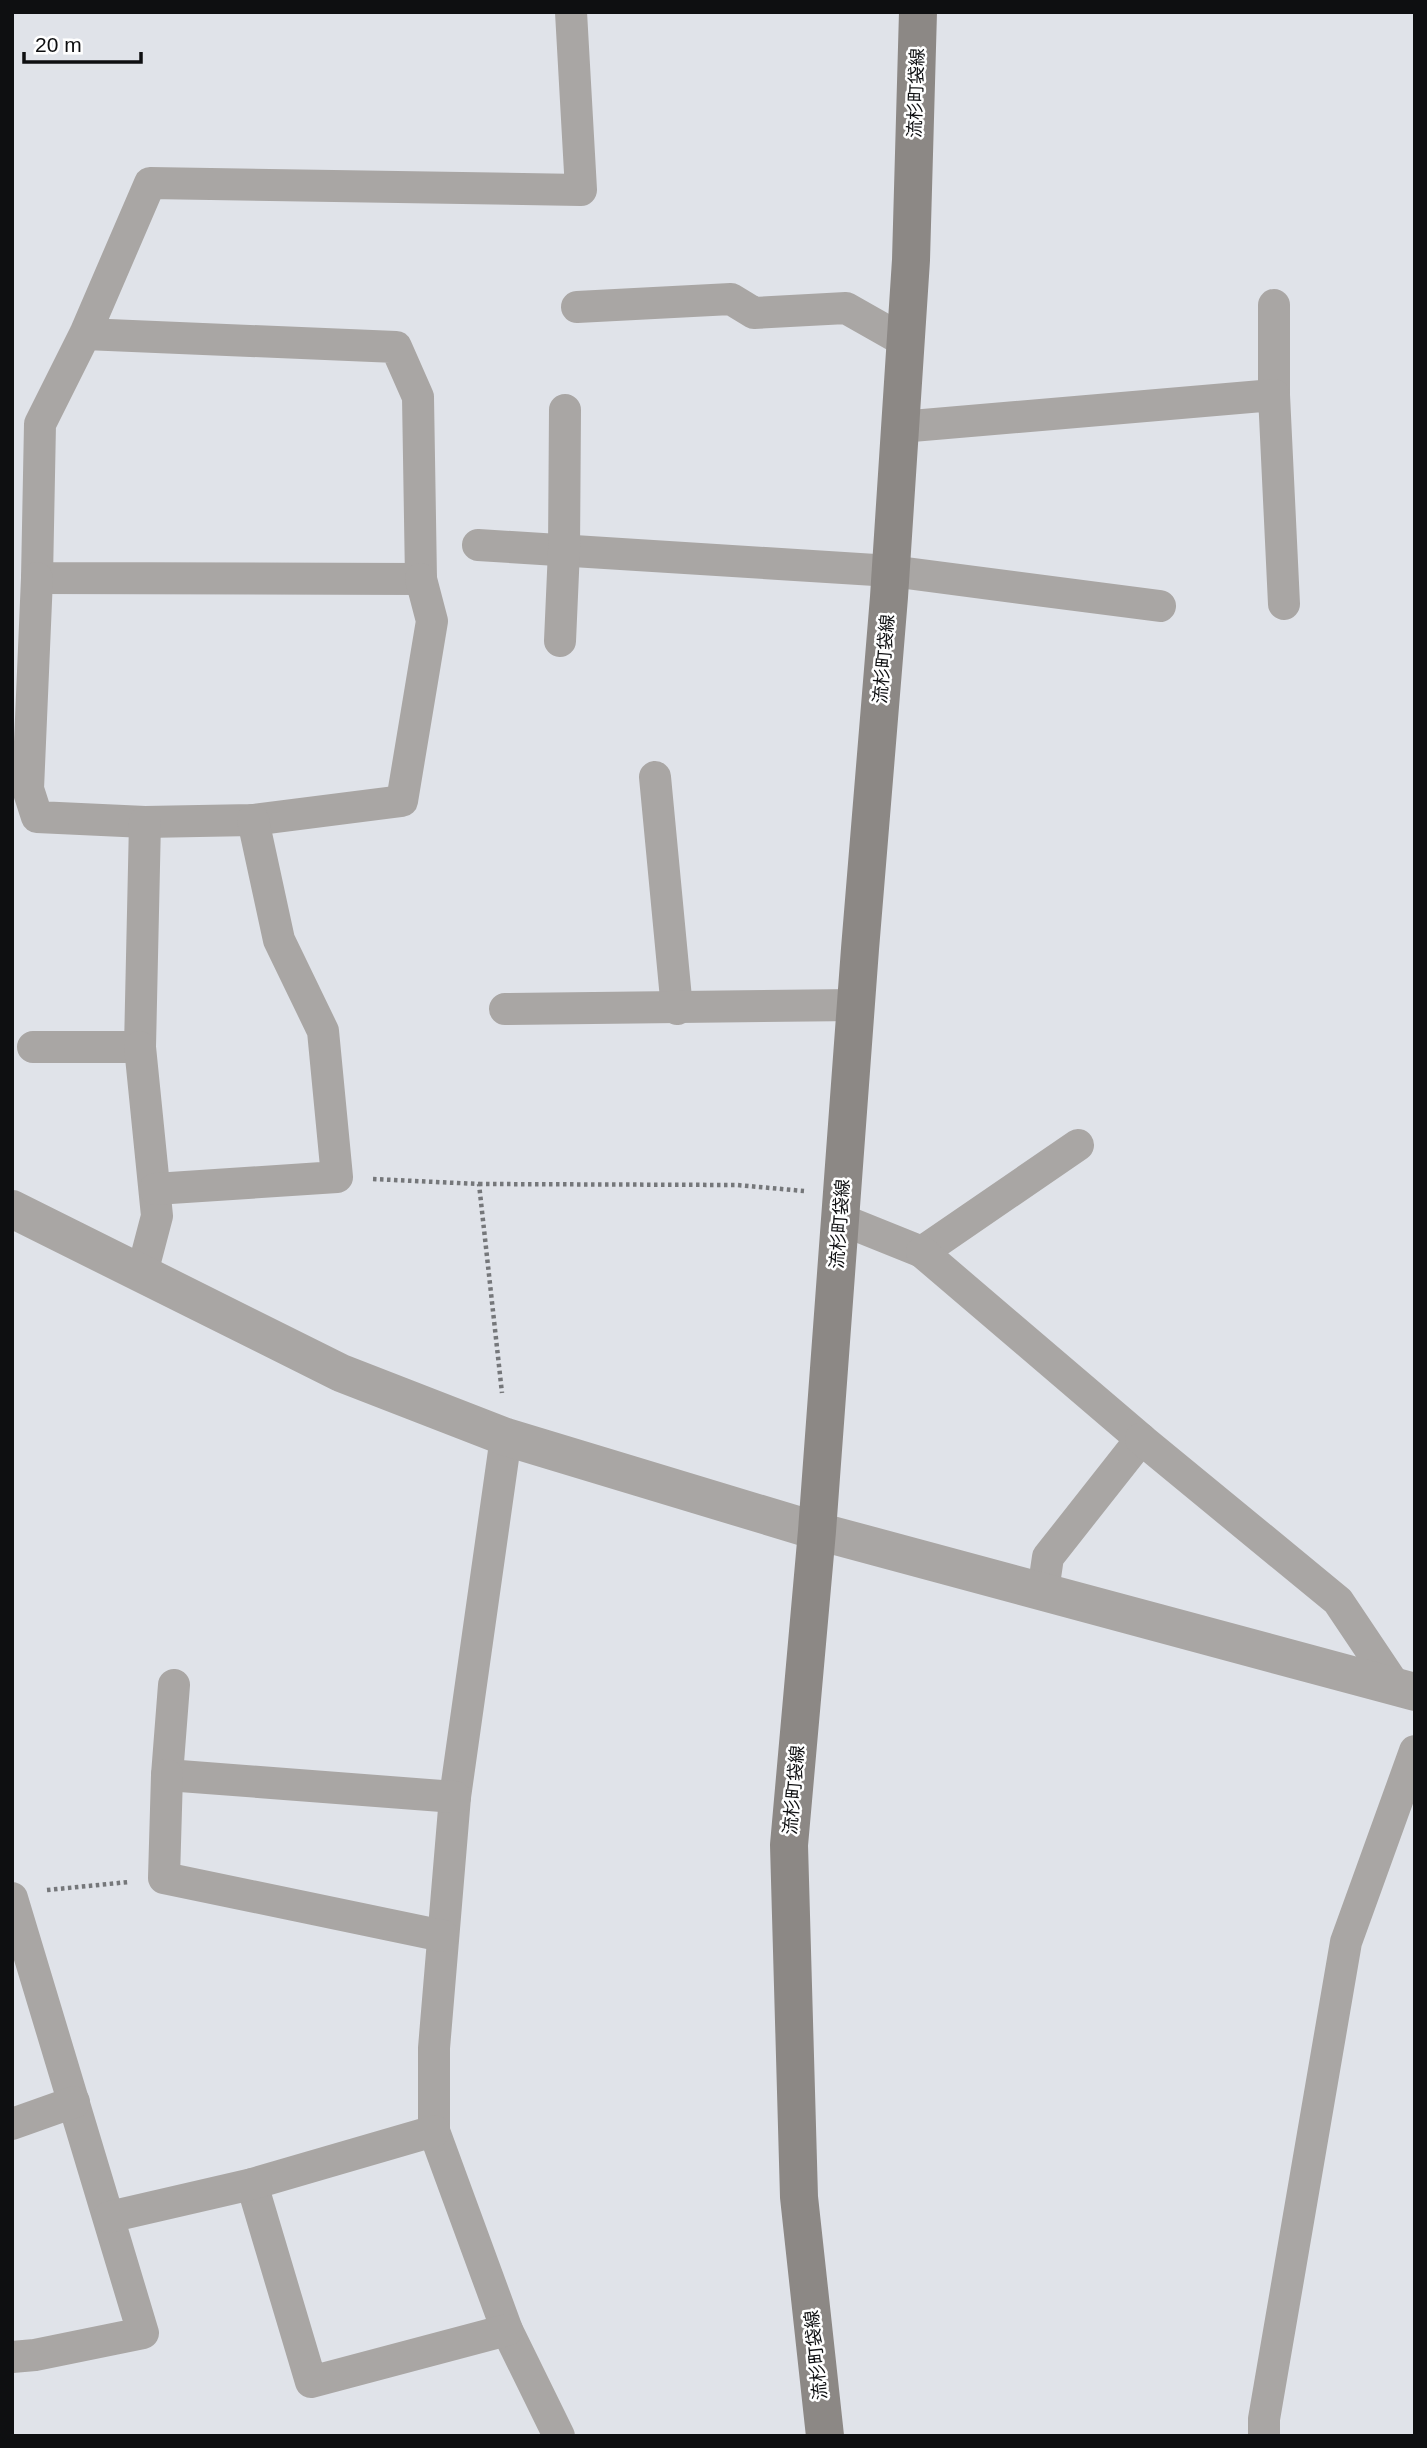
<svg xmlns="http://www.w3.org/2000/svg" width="1427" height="2448" viewBox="0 0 1427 2448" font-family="Arial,'Noto Sans JP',sans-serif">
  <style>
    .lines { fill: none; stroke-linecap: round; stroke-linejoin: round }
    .path { stroke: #75777a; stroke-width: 4.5; stroke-dasharray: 3.5 3.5; stroke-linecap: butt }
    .minor { stroke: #a9a6a4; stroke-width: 32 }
    .tertiary { stroke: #a9a6a4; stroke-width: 38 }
    .secondary { stroke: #8c8885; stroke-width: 38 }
    .labels { text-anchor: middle; stroke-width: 5; stroke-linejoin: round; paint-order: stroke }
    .street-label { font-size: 18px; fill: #0e0f11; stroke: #fff }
  </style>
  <rect width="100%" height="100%" fill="#e0e3e9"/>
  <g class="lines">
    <!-- path -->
    <g class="path">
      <polyline points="373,1179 479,1184 502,1393"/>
      <polyline points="479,1184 737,1185 804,1191"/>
      <polyline points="47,1890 129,1882"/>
    </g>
    <!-- minor -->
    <g class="minor">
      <polyline points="577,307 731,299 754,313 846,308 906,342"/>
      <polyline points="85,334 396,347 418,397 421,579 37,578 40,424 85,334 150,183 581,190 571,12"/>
      <polyline points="1274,395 1274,305"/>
      <polyline points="900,427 1274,395 1284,604"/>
      <polyline points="478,545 891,571 1160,606"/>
      <polyline points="37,578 28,789 37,817 145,822 253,820 402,801 432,621 421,579"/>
      <polyline points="560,641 564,550 565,410"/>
      <polyline points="655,777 677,1009"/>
      <polyline points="505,1009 856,1005"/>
      <polyline points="33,1047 140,1047 145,822"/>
      <polyline points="140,1047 157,1216 142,1273"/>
      <polyline points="155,1189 337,1177 323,1031 279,940 253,820"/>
      <polyline points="840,1219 922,1252 1078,1145"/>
      <polyline points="922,1252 1141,1439 1048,1557 1043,1591"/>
      <polyline points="506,1437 455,1797 434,2048 434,2131 507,2330 559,2436"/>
      <polyline points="1141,1439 1338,1601 1395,1686"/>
      <polyline points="174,1685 167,1775 455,1797"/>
      <polyline points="167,1775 164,1878 443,1936"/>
      <polyline points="12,1898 143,2333 35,2355 12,2357"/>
      <polyline points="12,2124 74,2102"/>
      <polyline points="252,2184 311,2382 507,2330"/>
      <polyline points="109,2217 252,2184 434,2131"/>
      <polyline points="1264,2436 1264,2419 1346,1942 1415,1751"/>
    </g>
    <!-- tertiary -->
    <polyline class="tertiary" points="12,1209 341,1373 506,1437 817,1531 1415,1692"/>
    <!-- secondary -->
    <polyline class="secondary" points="825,2436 799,2197 789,1845 817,1531 860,949 889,597 911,260 918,12"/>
  </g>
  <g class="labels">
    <!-- street labels -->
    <g class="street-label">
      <text transform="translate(916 93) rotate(-88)" y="6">流杉町袋線</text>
      <text transform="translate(884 659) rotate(-85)" y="6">流杉町袋線</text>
      <text transform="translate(840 1224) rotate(-86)" y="6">流杉町袋線</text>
      <text transform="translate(794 1790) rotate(-85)" y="6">流杉町袋線</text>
      <text transform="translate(816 2355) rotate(-96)" y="6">流杉町袋線</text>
    </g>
  </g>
  <!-- border -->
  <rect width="1427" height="2448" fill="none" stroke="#0e0f11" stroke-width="28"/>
  <!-- scale -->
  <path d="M24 52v10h117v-10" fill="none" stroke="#0e0f11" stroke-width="3.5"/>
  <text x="35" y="52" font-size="21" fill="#0e0f11" stroke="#ffffff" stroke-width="5" paint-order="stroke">20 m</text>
</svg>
